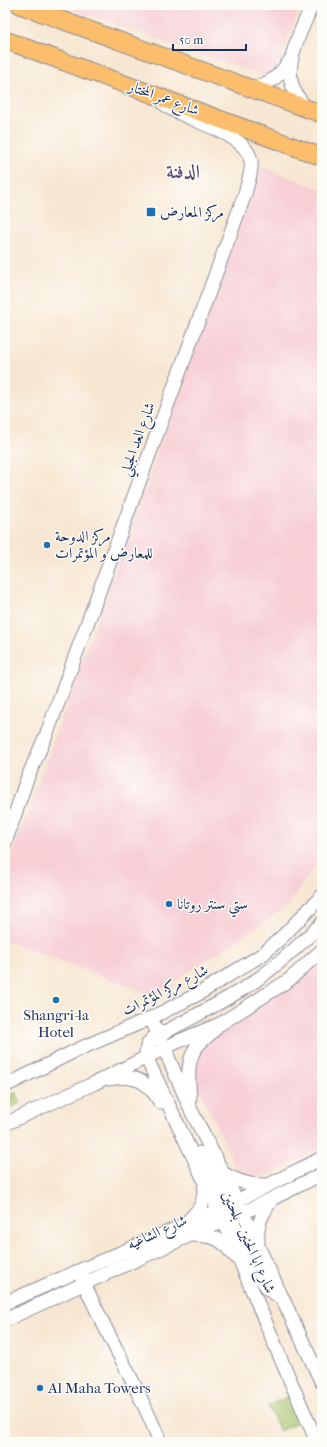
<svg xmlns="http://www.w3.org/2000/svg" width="327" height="1447" viewBox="0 0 327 1447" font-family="'IM FELL French Canon',Amiri,serif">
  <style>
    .built { fill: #f7cfd5 }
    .green { fill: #a4c168; stroke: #607863 }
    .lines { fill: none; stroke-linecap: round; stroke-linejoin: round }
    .minor-casing { stroke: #898b98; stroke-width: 15 }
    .major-casing { stroke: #898b98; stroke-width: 19 }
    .minor { stroke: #fff; stroke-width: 13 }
    .major { stroke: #fabe6d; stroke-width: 17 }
    .poi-dot { fill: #1f6fb2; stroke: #fdfcf7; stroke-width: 1.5 }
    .labels { text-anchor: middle; stroke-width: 3; stroke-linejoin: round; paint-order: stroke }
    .street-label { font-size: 15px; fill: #1b2f5e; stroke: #fdfcf7 }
    .poi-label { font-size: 15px; fill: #1b2f5e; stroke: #fdfcf7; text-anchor: start }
    .district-label { font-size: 19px; font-weight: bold; fill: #5b5078; stroke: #fdfcf7 }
  </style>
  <rect width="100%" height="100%" fill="#fdfcf7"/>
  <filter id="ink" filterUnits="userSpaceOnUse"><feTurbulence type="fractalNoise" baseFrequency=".025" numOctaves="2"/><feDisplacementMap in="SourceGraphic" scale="8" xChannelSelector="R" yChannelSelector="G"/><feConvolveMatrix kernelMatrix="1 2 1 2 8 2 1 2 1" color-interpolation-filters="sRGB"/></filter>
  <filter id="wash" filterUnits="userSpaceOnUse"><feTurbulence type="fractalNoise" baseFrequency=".012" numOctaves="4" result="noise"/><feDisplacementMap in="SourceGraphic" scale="16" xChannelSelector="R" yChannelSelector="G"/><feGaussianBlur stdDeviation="0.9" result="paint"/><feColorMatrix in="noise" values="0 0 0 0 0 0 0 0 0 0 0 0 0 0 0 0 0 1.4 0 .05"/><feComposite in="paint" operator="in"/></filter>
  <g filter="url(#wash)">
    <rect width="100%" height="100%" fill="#f7e7d2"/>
    <!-- built -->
    <g class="built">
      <polygon points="60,5 301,5 273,79"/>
      <polygon points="261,167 322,189 322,855 287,907 154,995 5,941 5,873"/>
      <polygon points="322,948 322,1147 265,1177 239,1175 195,1080 200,1047"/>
    </g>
    <!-- green -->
    <g class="green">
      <polygon points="16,1092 21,1103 5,1110 5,1098"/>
      <polygon points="289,1396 300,1421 280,1431 268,1406"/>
    </g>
  </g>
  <g filter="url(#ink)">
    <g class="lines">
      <!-- minor casing -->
      <g class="minor-casing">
        <g id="minor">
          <path d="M 250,88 C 271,85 279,76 291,59"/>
          <path d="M 306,108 C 302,103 297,97 294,90 C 282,65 302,29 312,5"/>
          <path d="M 5,843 L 27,779 L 47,733 L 245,194 C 247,184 253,171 251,161 C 246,131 186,122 164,104"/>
          <polyline points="151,1018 191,1110 237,1201 322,1383"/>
          <path d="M 110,1079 C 135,1074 148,1081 160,1102"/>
          <polyline points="5,1086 79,1049 151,1018 200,993 263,954 284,935 322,896"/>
          <path d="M 190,1098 C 189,1081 186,1064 195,1049 C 200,1041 209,1036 215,1029"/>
          <polyline points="5,1124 95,1083 177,1042 220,1024 289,980 322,950"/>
          <polyline points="200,1153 228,1206 235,1211"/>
          <path d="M 224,1174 C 238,1181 250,1186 266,1185"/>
          <polyline points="233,1220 261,1278 268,1289 284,1300"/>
          <path d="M 188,1221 C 203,1206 203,1204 205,1183"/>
          <path d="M 192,1235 C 202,1235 215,1236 223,1243 C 228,1248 231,1253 236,1257"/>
          <path d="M 258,1242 C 256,1224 263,1213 272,1199"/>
          <path d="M 81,1276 C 105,1333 138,1385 160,1442"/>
          <polyline points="5,1303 219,1210 322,1158"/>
          <polyline points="5,1320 190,1235 243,1213 322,1174"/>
          <path d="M 317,1442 L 283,1364 L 223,1220 L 146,1057 C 146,1050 146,1045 152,1039 C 186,1020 223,1003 255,981 C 279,964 301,944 322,923"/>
        </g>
      </g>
      <!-- major casing -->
      <g class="major-casing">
        <g id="major">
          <polyline points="20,5 322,114"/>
          <polyline points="5,40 322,157"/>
        </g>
      </g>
      <!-- minor -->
      <use href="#minor" class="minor"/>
      <!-- major -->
      <use href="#major" class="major"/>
    </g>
  </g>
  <!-- markers -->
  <g class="poi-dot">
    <rect x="146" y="207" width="10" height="10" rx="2"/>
    <circle cx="47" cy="545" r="4"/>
    <circle cx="169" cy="904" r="4"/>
    <circle cx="56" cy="1000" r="4"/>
    <circle cx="40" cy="1388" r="4"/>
  </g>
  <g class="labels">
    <!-- street labels -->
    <g class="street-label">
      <text transform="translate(164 98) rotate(20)" y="5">شارع عمر المختار</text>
      <text transform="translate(137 439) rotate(-70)" y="5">شارع العد الجبلي</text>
      <text transform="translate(165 990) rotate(-27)" y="5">شارع مركز المؤتمرات</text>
      <text transform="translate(157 1232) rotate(-24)" y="5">شارع الشاغيه</text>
      <text transform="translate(249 1242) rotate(66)" y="5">شارع ابا الحنين - بلحنين</text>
    </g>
    <!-- poi labels -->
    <g class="poi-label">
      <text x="160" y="217">مركز المعارض</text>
      <text x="55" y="541">مركز الدوحة<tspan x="55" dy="17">للمعارض و المؤتمرات</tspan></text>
      <text x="177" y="909">ستي سنتر روتانا</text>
      <text x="56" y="1020" text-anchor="middle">Shangri-la<tspan x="56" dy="17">Hotel</tspan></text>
      <text x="48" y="1393">Al Maha Towers</text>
    </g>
    <!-- district labels -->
    <g class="district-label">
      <text x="183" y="178">الدفنة</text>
    </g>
  </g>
  <!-- margin -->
  <rect width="327" height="1447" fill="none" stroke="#fdfcf7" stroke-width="20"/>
  <!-- scale -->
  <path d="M173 44v6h73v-6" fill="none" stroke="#1b2f5e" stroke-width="2"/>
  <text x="179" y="44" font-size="12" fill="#1b2f5e" stroke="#fdfcf7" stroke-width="3" paint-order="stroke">50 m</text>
</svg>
